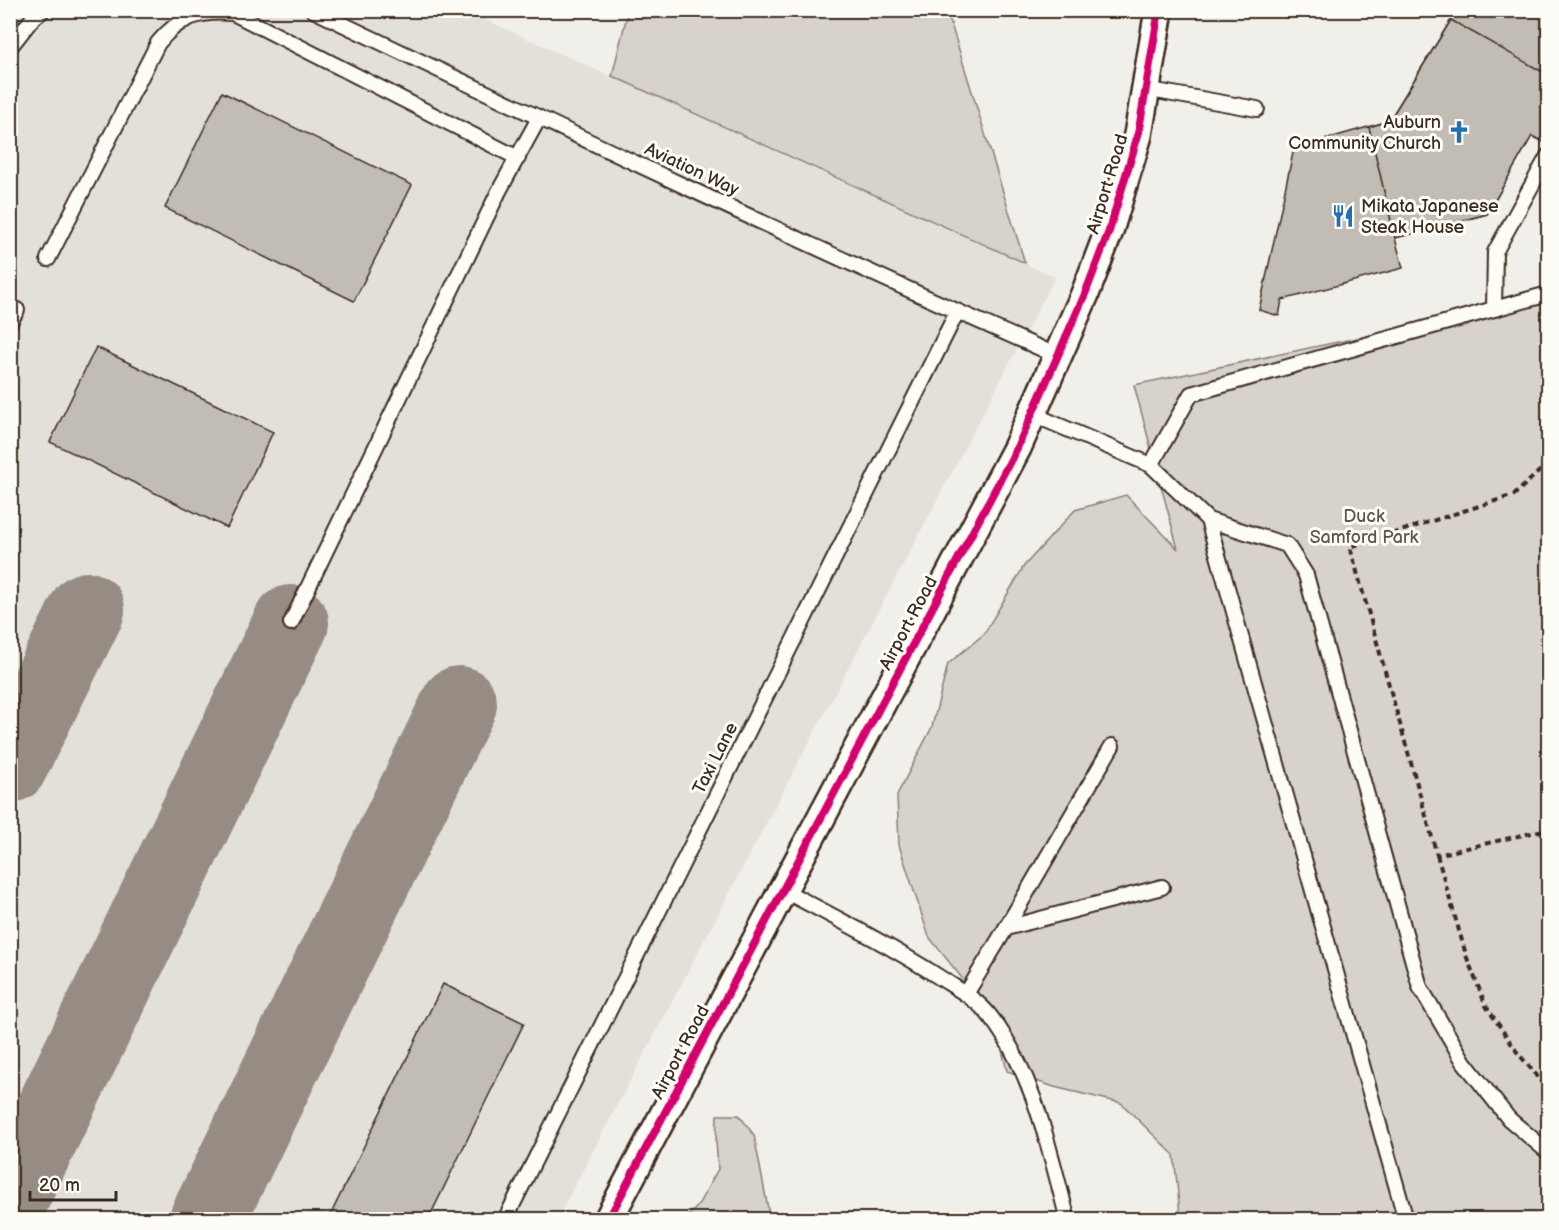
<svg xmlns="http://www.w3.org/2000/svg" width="1559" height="1230" viewBox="0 0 1559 1230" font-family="'Balsamiq Sans',sans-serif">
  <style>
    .built { fill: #e3e0da }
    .green { fill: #d7d2cc; stroke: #897e75; stroke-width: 1.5 }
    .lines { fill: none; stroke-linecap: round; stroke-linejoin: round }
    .taxiway { stroke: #968c84; stroke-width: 76 }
    .building { fill: #c1bcb4; stroke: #3b2a1e; stroke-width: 1.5 }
    .lane-casing { stroke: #3b2a1e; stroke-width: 18 }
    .street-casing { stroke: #3b2a1e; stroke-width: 32 }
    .path { stroke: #3b2a1e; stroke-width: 4; stroke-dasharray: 6 4.5; stroke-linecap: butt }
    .lane { stroke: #fdfcf7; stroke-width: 14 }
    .street { stroke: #fdfcf7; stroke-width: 27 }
    .cycleway-casing { stroke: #fdfcf7; stroke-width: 11 }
    .cycleway { stroke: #d6006c; stroke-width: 8 }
    .labels { text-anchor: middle; stroke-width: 6; stroke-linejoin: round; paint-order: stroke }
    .poi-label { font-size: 18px; fill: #3b2a1e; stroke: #fdfcf7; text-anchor: end }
    .street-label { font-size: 18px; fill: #3b2a1e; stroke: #fdfcf7 }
    .park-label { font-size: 18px; fill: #62544a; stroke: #fdfcf7 }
  </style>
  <rect width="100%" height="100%" fill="#f1efea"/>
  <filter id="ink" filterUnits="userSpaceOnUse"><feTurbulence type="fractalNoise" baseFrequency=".0167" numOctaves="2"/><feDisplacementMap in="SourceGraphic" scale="12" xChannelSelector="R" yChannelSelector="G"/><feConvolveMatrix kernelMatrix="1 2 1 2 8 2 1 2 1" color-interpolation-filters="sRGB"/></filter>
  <g filter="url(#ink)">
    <!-- built -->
    <polygon class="built" points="10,11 466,11 1055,277 557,1219 11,1219"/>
    <!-- green -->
    <g class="green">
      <polygon points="628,11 947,11 1025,263 612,76"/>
      <polygon points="1548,294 1548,1219 1184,1219 1180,1213 1174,1155 1121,1103 1054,1087 1007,1071 994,1018 929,937 899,845 897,795 932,727 948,664 984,634 1024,566 1075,510 1126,495 1178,549 1134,385 1494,309"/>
      <polygon points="717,1115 739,1115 754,1135 770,1219 685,1219 697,1207 718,1169 716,1141"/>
    </g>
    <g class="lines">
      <!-- taxiway -->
      <g class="taxiway">
        <polyline points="10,765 87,610"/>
        <polyline points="10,1200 291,623"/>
        <polyline points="207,1220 459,704"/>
      </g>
    </g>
    <!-- building -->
    <g class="building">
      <polygon points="1448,10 1548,10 1548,139 1546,143 1532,136 1487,214 1395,238 1403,268 1282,300 1279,316 1259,310 1294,148 1389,121 1451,20"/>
      <polygon points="1451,20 1548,75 1548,139 1546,143 1532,136 1487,214 1395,238 1369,127 1389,121"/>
      <polygon points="222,92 412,185 354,301 165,208"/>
      <polygon points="96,347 273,432 227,528 50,442"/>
      <polygon points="443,984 524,1023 428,1220 328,1220"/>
    </g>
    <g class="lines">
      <!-- lane casing -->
      <g class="lane-casing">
        <g id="lane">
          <path d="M 313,10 C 560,128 807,246 1058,356"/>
          <polyline points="10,47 32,19 43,10"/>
          <polyline points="1145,89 1257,109"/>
          <path d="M 48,259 L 158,43 C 179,17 200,10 233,13 L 518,158"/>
          <polyline points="10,306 17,310 10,322"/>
          <polyline points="1494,309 1548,294"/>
          <polyline points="1032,414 1151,465 1208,520 1287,545 1306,575 1420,987 1464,1062 1509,1119 1548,1152"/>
          <polyline points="1151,465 1191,394 1494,309 1495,252 1548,156"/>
          <polyline points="1208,520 1406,1220"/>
          <polyline points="291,623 499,191 539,118"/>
          <path d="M 783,890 C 836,918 889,945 939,977 C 956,988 977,999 990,1016 C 1035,1074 1049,1150 1068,1220"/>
          <polyline points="1006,928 1162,887"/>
          <polyline points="966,994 1006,928 1112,746"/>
          <polyline points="505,1220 957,312"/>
        </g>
      </g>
      <!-- street casing -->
      <g class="street-casing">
        <polyline id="street" points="608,1220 1017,448 1085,294 1109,231 1138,135 1159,10"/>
      </g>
      <!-- path -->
      <g class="path">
        <polyline points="1548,463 1514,495 1350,547 1437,855 1548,829"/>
        <polyline points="1437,855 1467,958 1486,1006 1517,1052 1548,1089"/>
      </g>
      <!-- lane -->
      <use href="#lane" class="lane"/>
      <!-- street -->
      <use href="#street" class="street"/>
      <!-- cycleway casing -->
      <g class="cycleway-casing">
        <polyline id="cycleway" points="608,1220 1017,448 1085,294 1109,231 1138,135 1159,10"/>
      </g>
      <!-- cycleway -->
      <use href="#cycleway" class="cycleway"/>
    </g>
  </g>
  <!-- icons -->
  <defs>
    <g id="church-bare" transform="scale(1.8)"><path d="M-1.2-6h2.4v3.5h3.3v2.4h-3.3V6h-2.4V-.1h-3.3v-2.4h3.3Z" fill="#1f6fb2" stroke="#fdfcf7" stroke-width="2.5" paint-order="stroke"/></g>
    <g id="restaurant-bare" transform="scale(1.8)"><path d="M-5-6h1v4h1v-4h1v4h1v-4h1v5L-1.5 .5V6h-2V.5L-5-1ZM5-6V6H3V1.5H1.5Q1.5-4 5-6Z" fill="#1f6fb2" stroke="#fdfcf7" stroke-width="2.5" paint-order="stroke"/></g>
  </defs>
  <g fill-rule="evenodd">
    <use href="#church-bare" x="1459" y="132"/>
    <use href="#restaurant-bare" x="1343" y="216"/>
  </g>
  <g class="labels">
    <!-- poi labels -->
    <g class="poi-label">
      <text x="1441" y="128">Auburn<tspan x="1441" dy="21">Community Church</tspan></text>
      <text x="1361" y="212" text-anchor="start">Mikata Japanese<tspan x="1361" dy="21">Steak House</tspan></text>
    </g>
    <!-- street labels -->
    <g class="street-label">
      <text transform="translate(692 169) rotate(25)" y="6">Aviation Way</text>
      <text transform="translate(1107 184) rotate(-73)" y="6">Airport Road</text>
      <text transform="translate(908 623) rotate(-62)" y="6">Airport Road</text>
      <text transform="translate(715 758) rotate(-63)" y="6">Taxi Lane</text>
      <text transform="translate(680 1052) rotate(-62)" y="6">Airport Road</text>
    </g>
    <!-- park labels -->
    <g class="park-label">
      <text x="1364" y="522">Duck<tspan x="1364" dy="21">Samford Park</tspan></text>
    </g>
  </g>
  <!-- margin -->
  <rect width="1559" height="1230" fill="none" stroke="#fdfcf7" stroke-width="36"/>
  <rect x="18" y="18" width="1523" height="1194" fill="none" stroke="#3b2a1e" stroke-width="2" filter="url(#ink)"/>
  <!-- scale -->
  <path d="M30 1191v9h86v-9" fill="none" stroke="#3b2a1e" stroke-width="3"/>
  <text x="39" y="1191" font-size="18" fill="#3b2a1e" stroke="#fdfcf7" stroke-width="4.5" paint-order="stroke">20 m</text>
</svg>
